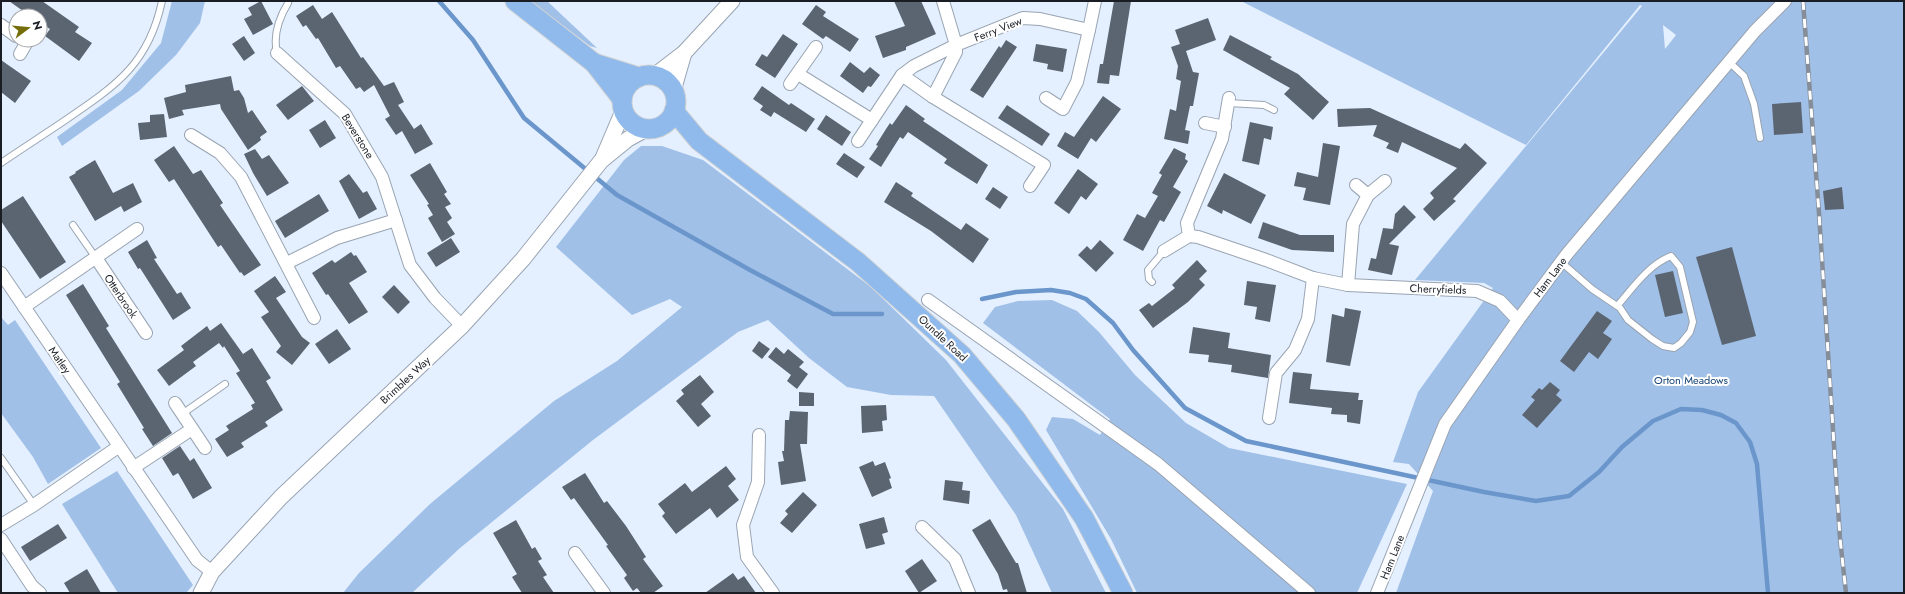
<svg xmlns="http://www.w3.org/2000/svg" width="1905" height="594" viewBox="0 0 1905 594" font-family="Jost,sans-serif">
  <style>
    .green { fill: #a1c0e7; fill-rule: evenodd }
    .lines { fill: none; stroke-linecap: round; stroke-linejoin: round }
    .stream { stroke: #6a96cb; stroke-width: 4.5 }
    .building { fill: #5b6571 }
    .service-casing { stroke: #99a4b2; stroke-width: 8 }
    .minor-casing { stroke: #99a4b2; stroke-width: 14 }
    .tertiary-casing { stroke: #99a4b2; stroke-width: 17 }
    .primary-casing { stroke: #d1d2d3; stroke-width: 21 }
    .service { stroke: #fff; stroke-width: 6 }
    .minor { stroke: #fff; stroke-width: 12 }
    .tertiary { stroke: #fff; stroke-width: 15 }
    .primary { stroke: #8fbaeb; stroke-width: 19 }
    .rail-casing { stroke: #858d98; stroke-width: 4.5 }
    .rail { stroke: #fff; stroke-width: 3; stroke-dasharray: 9; stroke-linecap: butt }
    .labels { text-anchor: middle; stroke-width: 4; stroke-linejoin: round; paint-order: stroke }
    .street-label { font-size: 11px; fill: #1a1e24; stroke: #fff }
    .park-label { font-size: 11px; fill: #154274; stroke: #fff }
  </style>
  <rect width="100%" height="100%" fill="#e4f0ff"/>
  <!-- green -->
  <g class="green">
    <polygon points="172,1 205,1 200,23 176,55 139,91 62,146 57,137 122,90 161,43"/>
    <polygon points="530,1 547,1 597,48 590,46"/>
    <path d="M 1241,1 L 1904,1 L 1904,593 L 1396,593 L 1433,491 L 1409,464 L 1393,462 L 1418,392 L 1493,288 L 1484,283 L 1415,280 L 1642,6 L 1640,5 L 1526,145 ZM 1663,25 L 1676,35 L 1665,49 Z"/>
    <polygon points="641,146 662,146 703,160 871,287 946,360 1063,509 1106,593 1052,593 1016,515 934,396 891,395 847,387 809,358 768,320 738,332 593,440 460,548 412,593 343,593 359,573 430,504 554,401 617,361 682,307 670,299 632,315 556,247 624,160"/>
    <polygon points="1052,300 1077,311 1099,332 1135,375 1186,423 1229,448 1407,484 1357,593 1137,593 1111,539 1046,430 1052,417 1073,419 1100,435 1110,419 983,323 995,307 1018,301"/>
    <polygon points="1,317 8,325 15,320 101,448 48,484 33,457 1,413"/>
    <polygon points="117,471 193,585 186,593 118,593 62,504"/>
  </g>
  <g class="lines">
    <!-- stream -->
    <g class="stream">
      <polyline points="439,1 473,40 524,118 617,195 750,270 833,314 882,314"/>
      <polyline points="982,299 1016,292 1051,290 1070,293 1086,299 1113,323 1133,350 1185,408 1246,441 1484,492 1536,501 1569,496 1599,472 1622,447 1653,421 1681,409 1702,410 1721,415 1736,423 1750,442 1757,464 1768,593"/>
    </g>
  </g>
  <!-- building -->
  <g class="building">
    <polygon points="9,1 42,1 79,27 75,32 92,43 79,61 45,36 50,29 40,23 40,16 30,16"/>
    <polygon points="261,1 273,24 253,35 244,19 252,15 248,8"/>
    <polygon points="894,1 921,1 936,34 906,47 906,50 883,58 875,36 905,26"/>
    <polygon points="1114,1 1131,1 1119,76 1110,75 1109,84 1097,83 1100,64 1103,64"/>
    <polygon points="313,5 322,19 332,12 361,58 363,57 384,86 394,82 404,102 398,105 414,129 421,124 433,144 415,154 402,131 396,135 385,119 390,116 374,85 364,92 360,87 356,89 340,66 336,68 318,38 316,39 306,25 303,27 296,16"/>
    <polygon points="816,5 826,12 823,16 859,39 850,52 826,36 823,39 802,24"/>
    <polygon points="1208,18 1216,40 1186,51 1193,72 1199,73 1193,106 1190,106 1185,130 1190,131 1188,144 1164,139 1170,109 1176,111 1181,81 1176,79 1178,66 1171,47 1180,44 1175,30"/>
    <polygon points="783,34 798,44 775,78 755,65 762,54 767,57"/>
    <polygon points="1230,35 1272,57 1270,59 1298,74 1329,102 1313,120 1284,94 1290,88 1223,50"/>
    <polygon points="244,36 255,53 244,61 232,44"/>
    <polygon points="1006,40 1017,47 983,98 970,90 999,46 1001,48"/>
    <polygon points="1036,44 1067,49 1063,72 1047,69 1048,64 1033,61"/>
    <polygon points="1,60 31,81 15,103 1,92"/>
    <polygon points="850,62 864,73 870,67 880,75 871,87 868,86 863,93 840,76"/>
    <polygon points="231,76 234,91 239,90 244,98 248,113 252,110 267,132 260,137 261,140 248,150 221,109 220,104 182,110 184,115 169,119 164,98 186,92 185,85"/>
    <polygon points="302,86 314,101 288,120 276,105"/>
    <polygon points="762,86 789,105 791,103 815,119 806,132 774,112 771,117 760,110 763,106 753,99"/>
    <polygon points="1103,96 1121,109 1096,142 1091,138 1078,159 1057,146 1065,132 1074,137"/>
    <polygon points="1801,102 1803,133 1774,135 1772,104"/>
    <polygon points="906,105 925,119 923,121 988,165 977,184 944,163 947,159 908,132 903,139 900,137 881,167 869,159 878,146 876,145 886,129 890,123 892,125"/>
    <polygon points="1007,105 1050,134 1042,146 998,118"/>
    <polygon points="1370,108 1460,149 1465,143 1487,163 1453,199 1456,201 1434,221 1423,209 1434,198 1430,193 1457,168 1402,142 1398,153 1386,148 1389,143 1373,136 1377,125 1338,127 1337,109"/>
    <polygon points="164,114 167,137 140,140 138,123 150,122 150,115"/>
    <polygon points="826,115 851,132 842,146 817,129"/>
    <polygon points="325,120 336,138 320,148 309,130"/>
    <polygon points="1250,122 1273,127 1271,140 1264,138 1259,165 1242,161"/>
    <polygon points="1323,143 1340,146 1330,205 1303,200 1306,188 1294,186 1297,172 1318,177"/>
    <polygon points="174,146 193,174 201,170 223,203 220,205 261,265 244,276 241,272 240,273 221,245 218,247 174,179 169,182 154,160"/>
    <polygon points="1174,148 1186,154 1185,159 1188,161 1173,187 1181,192 1164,222 1160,220 1143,251 1123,240 1137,214 1145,218 1158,196 1152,193 1162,175 1159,173"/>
    <polygon points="255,149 262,159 269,155 289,183 267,196 253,173 244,154"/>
    <polygon points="844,153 865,167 857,178 836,164"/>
    <polygon points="95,160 113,193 133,183 142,202 124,212 121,206 95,221 69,177 76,173 75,172"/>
    <polygon points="430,163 447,192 444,194 451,204 445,207 452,218 447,222 455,234 442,242 428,218 433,215 427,205 429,204 410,175"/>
    <polygon points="1078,169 1098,184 1086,200 1081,196 1069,214 1054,203"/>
    <polygon points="1224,173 1266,195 1251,224 1223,210 1222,214 1207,206"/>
    <polygon points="349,174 363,193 367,191 377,209 359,219 339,181"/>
    <polygon points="896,182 913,193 911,196 961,230 966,223 989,239 973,263 931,231 884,202"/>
    <polygon points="993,187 1008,197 1000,209 985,199"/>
    <polygon points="1842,187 1844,209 1825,210 1823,191"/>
    <polygon points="319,194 329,211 285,238 275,221"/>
    <polygon points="23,196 66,262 40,279 1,221 1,210"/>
    <polygon points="1404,205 1416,217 1389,244 1399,246 1392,275 1368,270 1371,258 1376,259 1383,228 1393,229 1395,214"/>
    <polygon points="1263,222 1300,235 1334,235 1334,252 1292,250 1258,238"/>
    <polygon points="451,238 460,252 436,267 427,253"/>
    <polygon points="147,240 157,258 154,259 177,294 181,292 191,308 173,320 140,268 138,269 128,252"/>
    <polygon points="1100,240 1114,253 1096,272 1078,255 1087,246 1091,250"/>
    <polygon points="1732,247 1756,336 1722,345 1696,257"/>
    <polygon points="351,252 354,256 356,255 367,272 349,283 368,312 349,324 328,294 326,295 312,273 332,260 335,263"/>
    <polygon points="1197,260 1207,271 1199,279 1205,285 1188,302 1153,328 1139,310 1149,303 1152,306 1175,288 1172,285"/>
    <polygon points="1673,271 1683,313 1665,317 1655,275"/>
    <polygon points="275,276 286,292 276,298 302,337 310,343 292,365 276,352 281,346 261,317 269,312 254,291"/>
    <polygon points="1247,281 1276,285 1270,322 1255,319 1257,307 1244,305"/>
    <polygon points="83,284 109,326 106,328 172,433 153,446 142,429 144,428 117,384 120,382 66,295"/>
    <polygon points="394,285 410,302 398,314 382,297"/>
    <polygon points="1345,308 1361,311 1350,366 1326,362 1332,314 1344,317"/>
    <polygon points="1597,311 1612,321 1603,333 1612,339 1598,359 1589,352 1574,372 1560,361"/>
    <polygon points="221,323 243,354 252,348 271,378 266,381 283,410 265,422 268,426 241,443 244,447 227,457 215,439 229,430 226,426 253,409 251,405 255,403 236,373 240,371 224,346 223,348 219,343 193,362 196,366 169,386 157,370 184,350 181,346 207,326 210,331"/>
    <polygon points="1193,327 1230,333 1228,348 1271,355 1268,378 1231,372 1232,365 1208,362 1209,355 1189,353"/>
    <polygon points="337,329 351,349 329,364 315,344"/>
    <polygon points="759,341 770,349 762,359 752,351"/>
    <polygon points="776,347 784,354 788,349 804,362 799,367 808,374 797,389 787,381 791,375 768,357"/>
    <polygon points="1293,372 1312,374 1310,389 1359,393 1358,400 1363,400 1360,424 1347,422 1347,415 1331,414 1332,408 1289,403"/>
    <polygon points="700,375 714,392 701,404 711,416 698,427 676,401 684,394 681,390"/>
    <polygon points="1550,382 1560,390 1556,395 1562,400 1537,428 1522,415 1535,400 1531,397 1539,388 1542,390"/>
    <polygon points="799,392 814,393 814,406 799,406"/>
    <polygon points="886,405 887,420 882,421 883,431 862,433 861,406"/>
    <polygon points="790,411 808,412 807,444 800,444 806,481 781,485 778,462 784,461 782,451 784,451 785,420 789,420"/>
    <polygon points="180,446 190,461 194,458 212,488 193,499 178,473 173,476 162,458"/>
    <polygon points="873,461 875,466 885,462 891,478 889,479 892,488 872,497 859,467"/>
    <polygon points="726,466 736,479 728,486 739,500 717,518 710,508 676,534 662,516 665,513 658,504 685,483 692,492"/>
    <polygon points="585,473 604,503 607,501 626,526 646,557 643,559 663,586 653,593 641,593 637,588 633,591 624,578 627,575 606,546 608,545 574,498 571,500 562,487"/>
    <polygon points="945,480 963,482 962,490 970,491 969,504 943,500"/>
    <polygon points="803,492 817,505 792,533 780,523 788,514 785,511"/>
    <polygon points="884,517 888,532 882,534 885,544 866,549 859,524"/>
    <polygon points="990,519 1016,563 1018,563 1027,593 1008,593 1007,589 1003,590 998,574 972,530"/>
    <polygon points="516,520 532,549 535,547 542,559 538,561 547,575 543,577 554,593 522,593 512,577 517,574 493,533"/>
    <polygon points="58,524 67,538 30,561 21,547"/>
    <polygon points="922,559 937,581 919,593 905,571"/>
    <polygon points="87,569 101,593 70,593 64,583"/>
    <polygon points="733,573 738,580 744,576 756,593 705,593"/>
  </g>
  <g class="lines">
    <!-- service casing -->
    <g class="service-casing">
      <g id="service">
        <path d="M 277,53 C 273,36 279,18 288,3"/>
        <polyline points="1729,62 1744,76 1754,104 1760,138"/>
        <polyline points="1228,103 1264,105 1274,110"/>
        <path d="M 1,163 C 23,148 45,134 67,119 C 117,85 149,63 162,1"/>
        <polyline points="73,225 96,258"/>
        <path d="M 1561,262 L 1592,289 L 1620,308 L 1628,320 L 1652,339 L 1663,346 L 1674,348 L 1681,343 L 1690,332 L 1693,322 L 1680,267 L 1671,256 C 1648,265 1633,288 1617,306"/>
        <polyline points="1152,282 1149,279 1148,270 1164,251"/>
        <polyline points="182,414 225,384"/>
        <polyline points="1,458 34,505"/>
      </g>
    </g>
    <!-- minor casing -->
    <g class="minor-casing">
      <g id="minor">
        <polyline points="943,1 956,45 1023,18 1040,19 1089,30 1077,82 1063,109 1046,98"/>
        <polyline points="1,25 16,36"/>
        <polyline points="1089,30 1095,1"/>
        <polyline points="277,53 345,114 382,177 410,265 435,298 462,326"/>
        <polyline points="20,54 28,40"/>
        <polyline points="798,74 872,120"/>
        <polyline points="902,75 914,66 956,45 956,52 933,97"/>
        <polyline points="790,84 816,47"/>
        <polyline points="1205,123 1225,127"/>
        <polyline points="191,135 220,153 241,177 314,318"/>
        <polyline points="858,141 902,75 933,97 1044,165 1030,186"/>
        <polyline points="1356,185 1368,195"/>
        <polyline points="1189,236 1187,223 1222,139 1229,98"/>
        <polyline points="1164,251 1189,236 1198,237 1266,260 1313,278 1348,285 1477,291 1500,301 1518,320"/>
        <polyline points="96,258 146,333"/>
        <polyline points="287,263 337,238 396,220"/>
        <polyline points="1,273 197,560 212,572"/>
        <polyline points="1348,285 1353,224 1368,195 1385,181"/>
        <polyline points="928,300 1158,464 1309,593"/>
        <polyline points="24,307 137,229"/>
        <polyline points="175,403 205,448"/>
        <polyline points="1269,418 1276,373 1295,350 1308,319 1313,278"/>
        <polyline points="759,435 758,482 743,525 747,557 773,593"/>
        <polyline points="133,468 192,429"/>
        <polyline points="1,525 34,505 118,447"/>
        <polyline points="922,527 955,559 969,593"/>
        <polyline points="1,539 32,586 40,593"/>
        <polyline points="575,553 604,593"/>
        <polyline points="1377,593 1445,424 1518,320 1567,254 1755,31 1785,1"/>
      </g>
    </g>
    <!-- tertiary casing -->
    <g class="tertiary-casing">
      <g id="tertiary">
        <polyline points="654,76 684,53 732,1"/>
        <polyline points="673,91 684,53"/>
        <polyline points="603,158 623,111"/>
        <polyline points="201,593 212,572 281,497 462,326 523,259 601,161 628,139 646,129"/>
      </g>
    </g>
    <!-- primary casing -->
    <g class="primary-casing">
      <g id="primary">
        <polyline points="515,1 594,63 622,99"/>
        <polyline points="594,63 639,77"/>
        <circle cx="649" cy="102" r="27"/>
        <polyline points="674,111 699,141 858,262 962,355 1016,419 1084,518 1123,593"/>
      </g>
    </g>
    <!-- service -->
    <use href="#service" class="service"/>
    <!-- minor -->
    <use href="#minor" class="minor"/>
    <!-- tertiary -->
    <use href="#tertiary" class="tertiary"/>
    <!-- primary -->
    <use href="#primary" class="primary"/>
    <!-- rail casing -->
    <g class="rail-casing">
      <polyline id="rail" points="1803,1 1819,213 1840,538 1846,593"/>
    </g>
    <!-- rail -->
    <use href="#rail" class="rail"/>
  </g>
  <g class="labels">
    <!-- street labels -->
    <g class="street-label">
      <text transform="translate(998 29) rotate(-21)" y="4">Ferry View</text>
      <text transform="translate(358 136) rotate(58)" y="4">Beverstone</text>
      <text transform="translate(1550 277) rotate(-53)" y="4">Ham Lane</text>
      <text transform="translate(1438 289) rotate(2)" y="4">Cherryfields</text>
      <text transform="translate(121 296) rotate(56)" y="4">Otterbrook</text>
      <text transform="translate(943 338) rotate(43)" y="4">Oundle Road</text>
      <text transform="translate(60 360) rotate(55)" y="4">Matley</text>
      <text transform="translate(405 380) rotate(-43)" y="4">Brimbles Way</text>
      <text transform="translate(1392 557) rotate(-68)" y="4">Ham Lane</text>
    </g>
    <!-- park labels -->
    <g class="park-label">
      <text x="1691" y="384">Orton Meadows</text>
    </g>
  </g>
  <!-- border -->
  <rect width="1905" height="594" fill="none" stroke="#1a1e24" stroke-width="4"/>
  <!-- north arrow -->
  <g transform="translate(28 28) rotate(74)"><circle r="19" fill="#ffffff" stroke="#a3a5a7"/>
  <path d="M0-3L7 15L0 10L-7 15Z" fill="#756d08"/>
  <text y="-6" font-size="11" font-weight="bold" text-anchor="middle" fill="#1a1e24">N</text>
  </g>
</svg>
